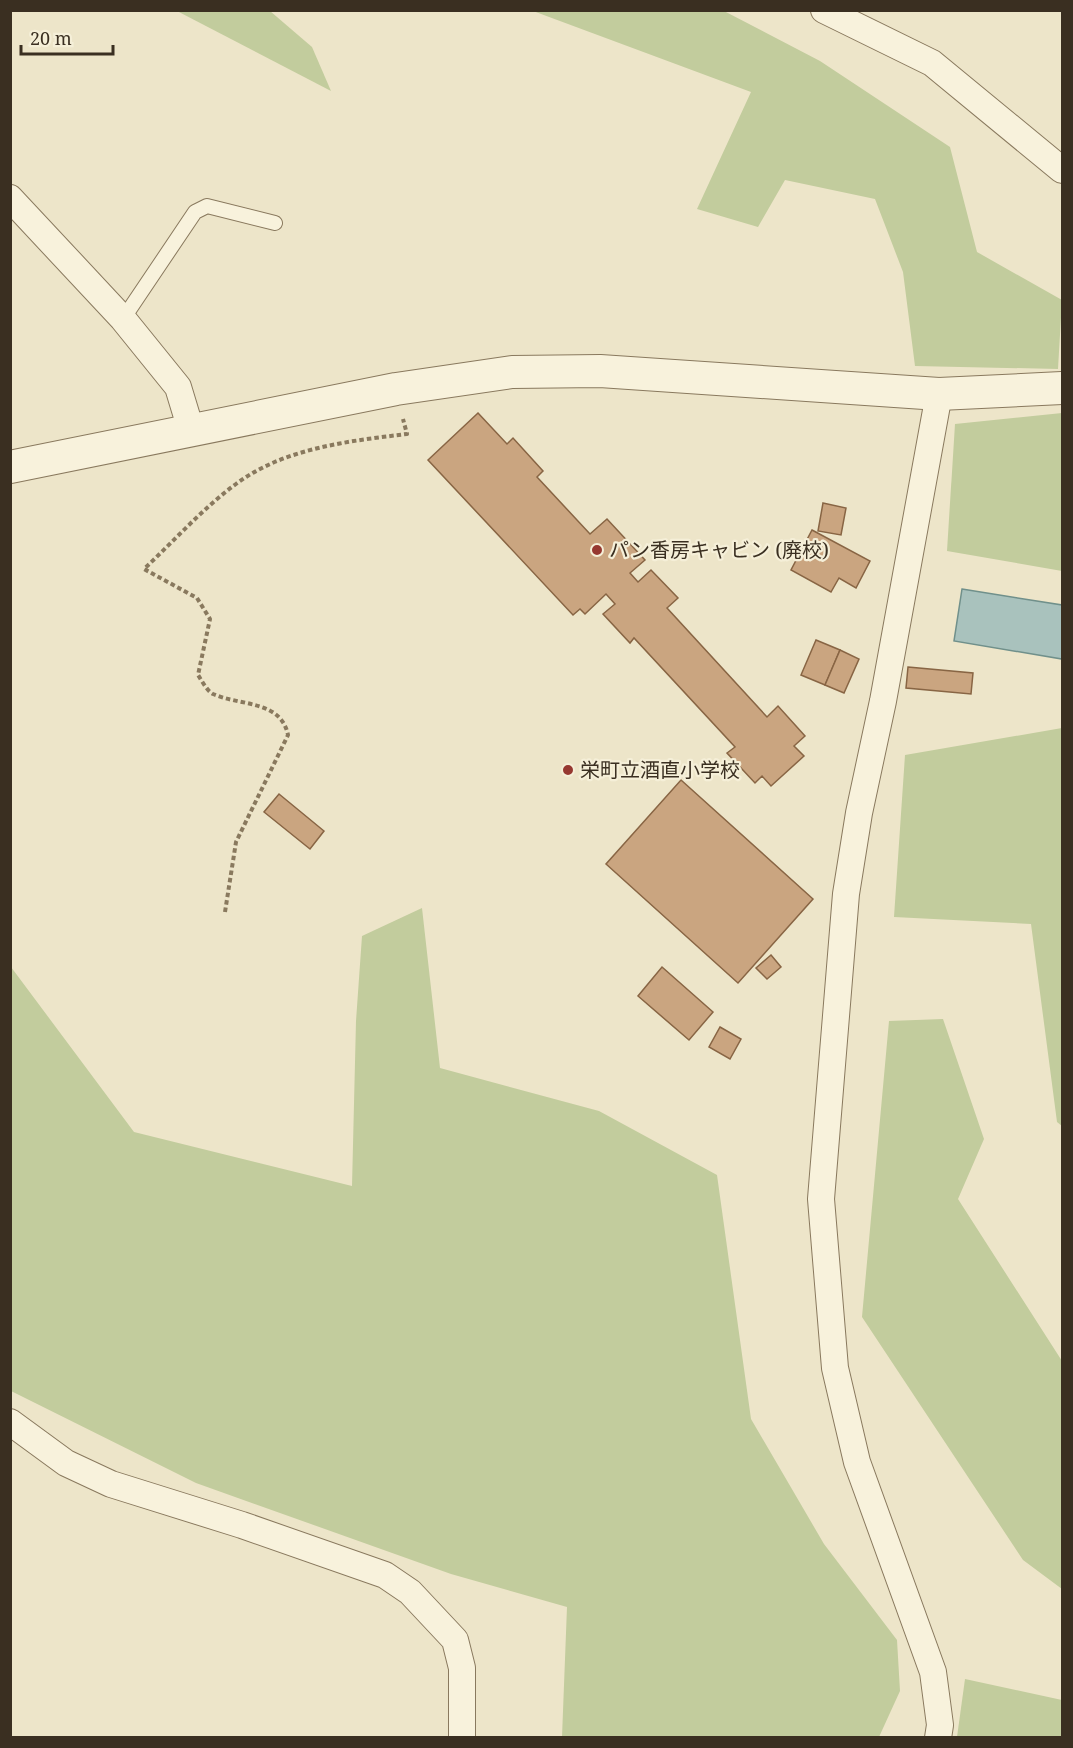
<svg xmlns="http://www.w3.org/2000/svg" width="1073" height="1748" viewBox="0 0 1073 1748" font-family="'Noto Serif','Noto Sans JP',serif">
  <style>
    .green { fill: #c2cc9d }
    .water { fill: #a9c2bd; stroke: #70908b; stroke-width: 1.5 }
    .building { fill: #caa580; stroke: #886544; stroke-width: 1.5 }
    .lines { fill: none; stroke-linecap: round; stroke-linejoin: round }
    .service-casing { stroke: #89795e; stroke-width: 16 }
    .minor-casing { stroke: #89795e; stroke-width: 28 }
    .tertiary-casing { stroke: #89795e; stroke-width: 34 }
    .path { stroke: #89795e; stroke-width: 4; stroke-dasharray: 4.5 3; stroke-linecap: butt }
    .service { stroke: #f8f2dc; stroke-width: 14 }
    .minor { stroke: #f8f2dc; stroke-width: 26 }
    .tertiary { stroke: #f8f2dc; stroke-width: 32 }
    .poi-dot { fill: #963830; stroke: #f5efd8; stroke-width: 2 }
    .labels { text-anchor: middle; stroke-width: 4.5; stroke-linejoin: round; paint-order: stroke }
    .poi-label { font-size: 20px; fill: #3a2f21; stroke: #f5efd8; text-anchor: start }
  </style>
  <rect width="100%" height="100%" fill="#ede5c9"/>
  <!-- green -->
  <g class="green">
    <polygon points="177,11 270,11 312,47 331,91"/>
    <polygon points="533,11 724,11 820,61 950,147 977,252 1062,300 1058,369 915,366 903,272 875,199 785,180 758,227 697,209 751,92"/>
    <polygon points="1062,413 1062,571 947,551 955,424"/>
    <polygon points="1062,728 1062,1126 1057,1122 1031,924 894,917 905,755"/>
    <polygon points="422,908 440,1068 599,1111 717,1175 751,1419 824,1544 897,1640 900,1691 879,1737 562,1737 567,1607 451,1574 196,1483 11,1391 11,967 134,1132 352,1186 356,1021 362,936"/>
    <polygon points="943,1019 984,1139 958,1199 1062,1361 1062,1589 1023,1560 862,1317 889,1021"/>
    <polygon points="965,1679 1062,1700 1062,1737 957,1737"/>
  </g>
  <!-- water -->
  <polygon class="water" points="962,589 1062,605 1062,659 954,641"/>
  <!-- building -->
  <g class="building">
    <polygon points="478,413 507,444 513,438 543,471 537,477 590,534 607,519 645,560 630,573 638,582 651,570 678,598 667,608 767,717 778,706 805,736 794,746 804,756 771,786 762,776 755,783 727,753 735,747 634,638 630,643 603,614 615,604 606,594 585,614 580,609 573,615 428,460"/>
    <polygon points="823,503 846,508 841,535 818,531"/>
    <polygon points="812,530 870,561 856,588 839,578 831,592 791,570"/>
    <polygon points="816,640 840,650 825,685 801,675"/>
    <polygon points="840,650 859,659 844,693 825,685"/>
    <polygon points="908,667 973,673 971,694 906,688"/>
    <polygon points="681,780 813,899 738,983 606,864"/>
    <polygon points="279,794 324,831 310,849 264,812"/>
    <polygon points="771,955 781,967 767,979 756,968"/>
    <polygon points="662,967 713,1012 689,1040 638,996"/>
    <polygon points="720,1027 741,1039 730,1059 709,1047"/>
  </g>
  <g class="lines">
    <!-- service casing -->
    <g class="service-casing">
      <polyline id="service" points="123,319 195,212 207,206 275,223"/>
    </g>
    <!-- minor casing -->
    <g class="minor-casing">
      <g id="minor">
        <polyline points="824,10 932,63 1062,170"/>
        <polyline points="10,198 123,319 178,387 191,430"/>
        <polyline points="10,1422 66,1463 111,1484 242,1525 385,1575 410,1592 455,1640 462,1668 462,1738"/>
        <polyline points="938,1738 940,1725 933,1672 857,1462 835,1368 821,1199 846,894 859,813 883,701 939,394"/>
      </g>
    </g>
    <!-- tertiary casing -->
    <g class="tertiary-casing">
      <polyline id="tertiary" points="10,467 396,389 512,372 600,371 939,394 1062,388"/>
    </g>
    <!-- path -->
    <path class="path" d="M 225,912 L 236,842 L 288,735 C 281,700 240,706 213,694 C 207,691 202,681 198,675 L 210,619 L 197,598 L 144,569 C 174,541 203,508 236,484 C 284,448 349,441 407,434 L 403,419"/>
    <!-- service -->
    <use href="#service" class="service"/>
    <!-- minor -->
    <use href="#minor" class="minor"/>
    <!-- tertiary -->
    <use href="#tertiary" class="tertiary"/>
  </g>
  <!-- markers -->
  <g class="poi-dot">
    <circle cx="597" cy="550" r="6"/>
    <circle cx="568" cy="770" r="6"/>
  </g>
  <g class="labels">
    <!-- poi labels -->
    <g class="poi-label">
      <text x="609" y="557">パン香房キャビン (廃校)</text>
      <text x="580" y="777">栄町立酒直小学校</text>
    </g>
  </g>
  <!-- border -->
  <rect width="1073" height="1748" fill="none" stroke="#3a2f21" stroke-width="24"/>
  <!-- scale -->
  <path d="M21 45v9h92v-9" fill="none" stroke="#3a2f21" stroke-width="3"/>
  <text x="30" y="45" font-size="18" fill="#3a2f21" stroke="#f5efd8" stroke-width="4.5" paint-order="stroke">20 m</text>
</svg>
